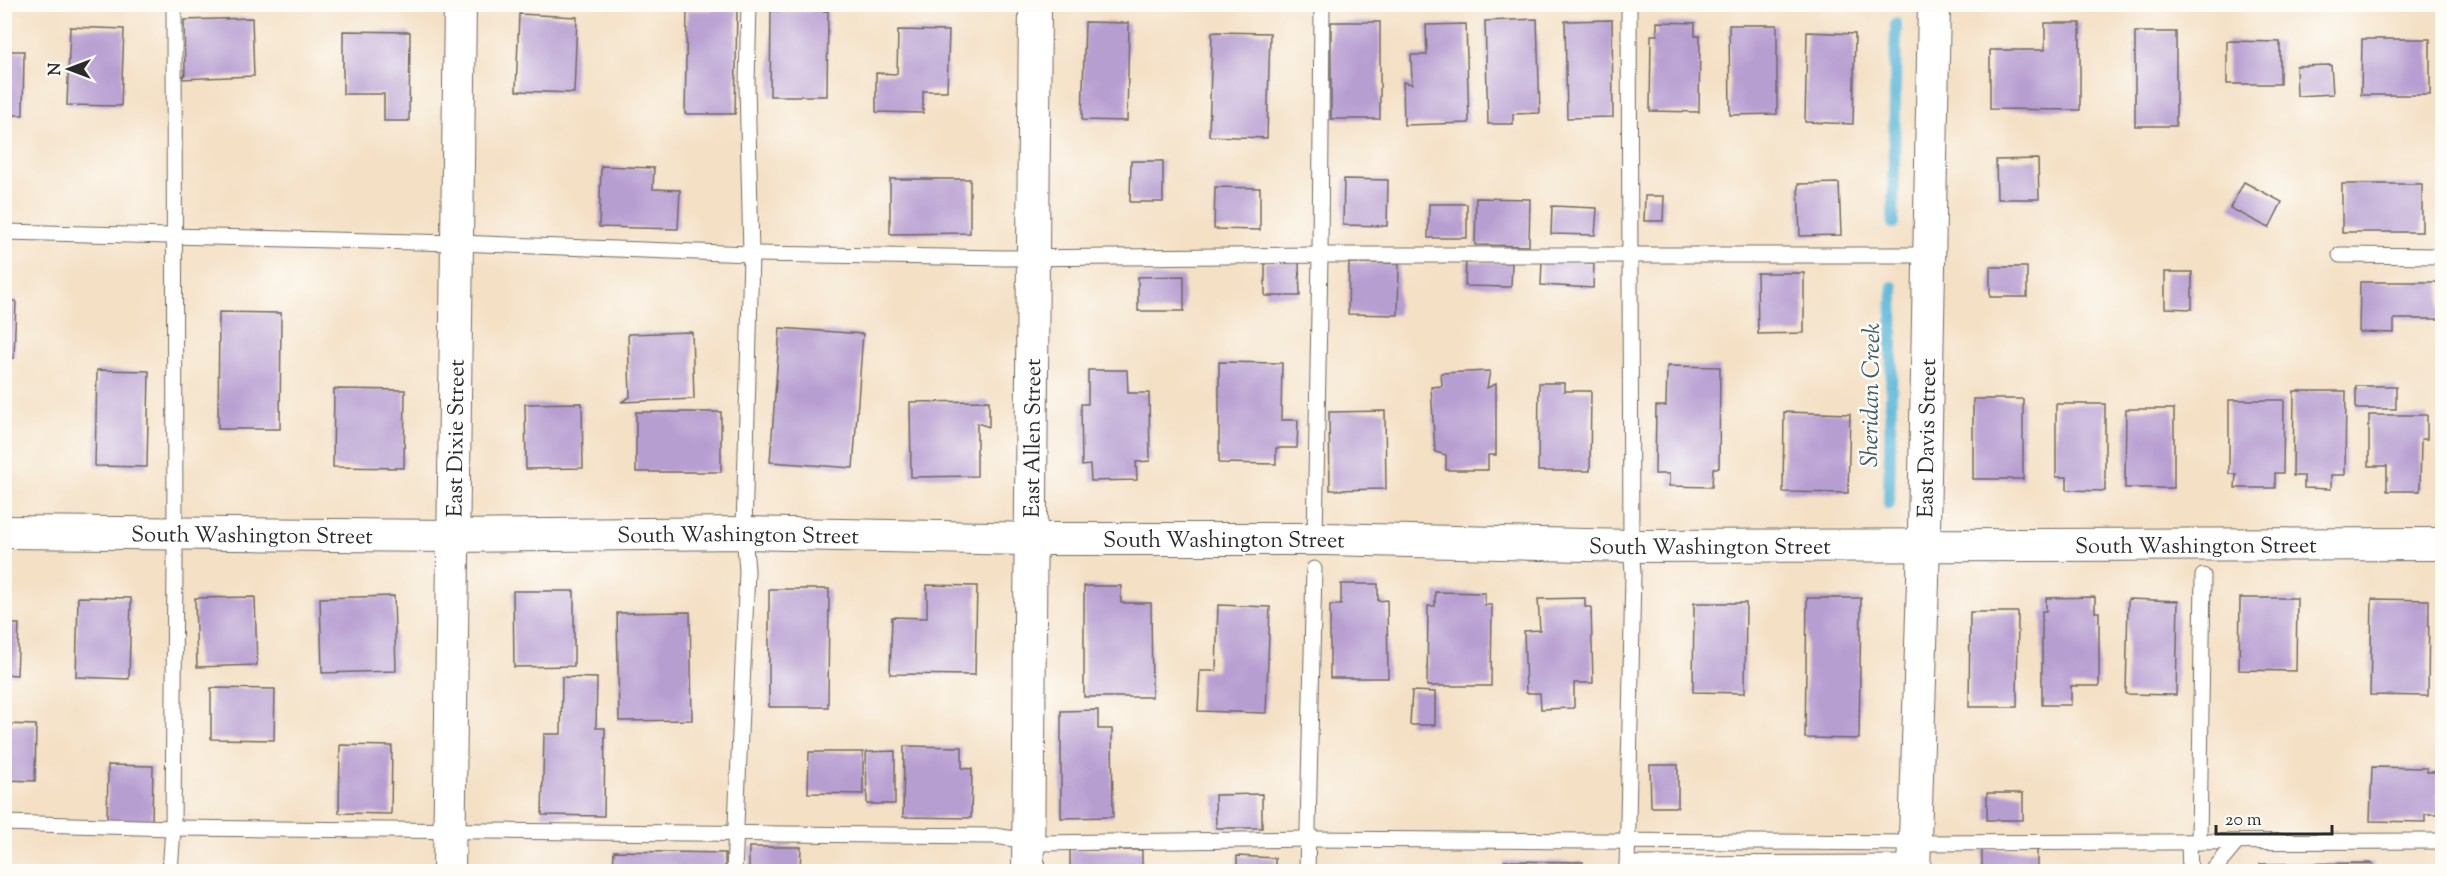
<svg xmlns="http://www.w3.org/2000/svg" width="2447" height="876" viewBox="0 0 2447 876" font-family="'Sorts Mill Goudy',serif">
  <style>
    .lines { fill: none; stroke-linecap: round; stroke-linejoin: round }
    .stream { stroke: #5bb7d9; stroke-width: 12 }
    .building { fill: #b79ed1 }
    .lane-casing { stroke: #716a61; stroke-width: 17 }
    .street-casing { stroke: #716a61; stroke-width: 34 }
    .lane { stroke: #fff; stroke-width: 15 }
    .street { stroke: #fff; stroke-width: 32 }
    .labels { text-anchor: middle; stroke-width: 5; stroke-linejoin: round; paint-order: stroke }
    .street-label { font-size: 22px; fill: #2b2b2b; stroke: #fdfcf7 }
    .water-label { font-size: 24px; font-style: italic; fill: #3c5c68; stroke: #fdfcf7 }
  </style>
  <rect width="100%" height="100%" fill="#fdfcf7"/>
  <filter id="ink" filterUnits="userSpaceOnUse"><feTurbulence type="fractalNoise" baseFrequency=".0167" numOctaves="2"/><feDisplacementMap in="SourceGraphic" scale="12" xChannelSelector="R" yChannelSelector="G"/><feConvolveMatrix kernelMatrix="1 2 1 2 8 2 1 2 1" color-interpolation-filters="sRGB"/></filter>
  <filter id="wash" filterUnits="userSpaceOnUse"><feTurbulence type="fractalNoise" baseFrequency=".008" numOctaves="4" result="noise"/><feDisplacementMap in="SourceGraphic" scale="24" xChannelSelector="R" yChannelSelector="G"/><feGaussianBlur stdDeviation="1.35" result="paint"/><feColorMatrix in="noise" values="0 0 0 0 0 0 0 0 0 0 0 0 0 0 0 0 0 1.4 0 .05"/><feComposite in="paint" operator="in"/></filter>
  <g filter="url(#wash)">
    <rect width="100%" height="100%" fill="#f4e0c5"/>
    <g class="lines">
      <!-- stream -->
      <g class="stream">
        <polyline points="1893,223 1896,24"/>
        <polyline points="1889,504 1893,287"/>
      </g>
    </g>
    <g id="blocks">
      <!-- building -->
      <g class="building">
        <polygon points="687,10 737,10 735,114 685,114"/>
        <polygon points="771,11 828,11 827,96 770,96"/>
        <polygon points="519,14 577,17 574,93 516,91"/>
        <polygon points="252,18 254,76 181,79 185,74 184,20"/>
        <polygon points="1537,19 1540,113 1513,114 1513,124 1488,124 1485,21"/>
        <polygon points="1612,20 1613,117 1567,118 1565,21"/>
        <polygon points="1085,22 1129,23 1127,121 1082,120"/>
        <rect x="1331" y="22" width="49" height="97"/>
        <polygon points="1657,22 1695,23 1695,36 1700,36 1699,112 1650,111 1651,35 1657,35"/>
        <polygon points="2045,23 2080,23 2080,110 1990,109 1990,50 2045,50"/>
        <polygon points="1466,24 1469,123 1404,125 1403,82 1412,84 1411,55 1427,55 1426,25"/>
        <polygon points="1729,25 1777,25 1777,114 1730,115"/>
        <polygon points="70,27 124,29 121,106 67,105"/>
        <polygon points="898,30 949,31 947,91 923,91 923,113 876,112 876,73 897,74"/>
        <polygon points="343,31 410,32 409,121 384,121 384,94 343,94"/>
        <polygon points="1212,32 1270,33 1267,138 1209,136"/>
        <polygon points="1807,32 1855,34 1853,124 1805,122"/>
        <rect x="2135" y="32" width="41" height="94"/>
        <polygon points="2362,39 2430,39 2430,95 2361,95"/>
        <polygon points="2227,41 2280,42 2280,84 2227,84"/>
        <polygon points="4,51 24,51 23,115 4,115"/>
        <polygon points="2331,65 2333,94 2297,96 2296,66"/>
        <polygon points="2038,159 2039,199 1997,199 1996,160"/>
        <polygon points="1131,161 1163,161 1163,202 1130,202"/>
        <polygon points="601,166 654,168 653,189 680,190 678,229 599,227"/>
        <polygon points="890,179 970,179 970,233 890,234"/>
        <polygon points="1344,179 1388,180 1387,226 1343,225"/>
        <polygon points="2244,182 2282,202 2269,228 2230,208"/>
        <polygon points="1839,183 1841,235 1800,236 1798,184"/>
        <rect x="2342" y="184" width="80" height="48"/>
        <polygon points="1215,187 1260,188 1260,230 1214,229"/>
        <polygon points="1645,196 1664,196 1663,221 1644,221"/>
        <polygon points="1476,198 1530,199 1529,246 1475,245"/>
        <polygon points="1429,204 1467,204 1467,238 1428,238"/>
        <polygon points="1552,206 1597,208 1595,235 1551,234"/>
        <polygon points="1542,260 1594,263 1593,288 1541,285"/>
        <polygon points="1299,261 1300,296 1265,296 1265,262"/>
        <polygon points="1466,261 1512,263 1511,287 1465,286"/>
        <polygon points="1349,263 1399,263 1398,315 1348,314"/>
        <rect x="1990" y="267" width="37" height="30"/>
        <polygon points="2165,272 2192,272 2192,309 2165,308"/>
        <polygon points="1757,273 1804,273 1804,333 1758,334"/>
        <polygon points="1184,276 1184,311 1138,311 1138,277"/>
        <polygon points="2360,282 2441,282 2440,319 2394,319 2394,333 2359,332"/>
        <polygon points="4,301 16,301 14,358 4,357"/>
        <polygon points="219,312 281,313 280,429 218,429"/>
        <polygon points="780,328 863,334 853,468 770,462"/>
        <polygon points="692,332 694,399 621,402 630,397 628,334"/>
        <polygon points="1219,362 1282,363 1281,420 1298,420 1297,448 1276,448 1276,464 1219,463"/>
        <polygon points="1667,366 1720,367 1719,468 1713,468 1712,487 1669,486 1669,474 1655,474 1656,406 1666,406"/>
        <polygon points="97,370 149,371 147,467 95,466"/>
        <polygon points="1088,370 1127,370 1128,393 1149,393 1150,461 1136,462 1137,480 1091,481 1090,465 1082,466 1081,404 1088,404"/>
        <polygon points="1490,371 1487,388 1496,384 1496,455 1488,455 1488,470 1446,470 1446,455 1435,452 1431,387 1442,386 1441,373"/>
        <polygon points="1539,383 1564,383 1564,391 1591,391 1590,471 1538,471"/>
        <rect x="2356" y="386" width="40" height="23"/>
        <polygon points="334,389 405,390 404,468 333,467"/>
        <polygon points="2294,391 2346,391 2345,475 2331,475 2331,489 2304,488 2304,476 2293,476"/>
        <rect x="1973" y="399" width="50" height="80"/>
        <polygon points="2229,400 2284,400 2283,473 2275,473 2275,488 2235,488 2236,474 2229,474"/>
        <polygon points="989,401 989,427 977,423 977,476 911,477 910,402"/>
        <polygon points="582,403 583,468 526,469 525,404"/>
        <polygon points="2056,404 2105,404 2105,491 2067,490 2067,477 2056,477"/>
        <polygon points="2126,409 2174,409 2174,488 2125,488"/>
        <polygon points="1385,411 1386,489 1330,490 1329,412"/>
        <rect x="636" y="412" width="85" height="60"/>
        <polygon points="1784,412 1850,414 1848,493 1783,492"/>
        <polygon points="2369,415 2427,415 2427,439 2421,439 2420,491 2387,491 2387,466 2369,466"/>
        <polygon points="1341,584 1378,584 1378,601 1387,600 1388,678 1330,678 1330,605 1341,605"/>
        <polygon points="927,585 977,586 975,675 890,674 892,617 927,618"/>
        <polygon points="1084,586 1121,586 1121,603 1151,603 1152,697 1084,697"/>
        <polygon points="769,589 829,589 828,707 769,707"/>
        <polygon points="513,591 574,591 574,666 514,667"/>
        <polygon points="1435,592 1485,593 1485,605 1492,605 1491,686 1427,686 1428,606 1435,606"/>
        <polygon points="394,596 396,671 322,673 320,598"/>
        <polygon points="78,597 131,598 129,679 76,677"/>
        <polygon points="255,597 257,665 197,667 195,598"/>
        <polygon points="2095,597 2095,612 2099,612 2099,686 2071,686 2071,705 2042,705 2042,611 2046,611 2046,598"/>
        <polygon points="1585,598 1585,607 1591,607 1593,683 1574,683 1574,708 1541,709 1540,693 1526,693 1524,631 1540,630 1538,599"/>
        <polygon points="1807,598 1861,598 1859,739 1805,738"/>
        <polygon points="2240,598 2297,598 2296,671 2239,670"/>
        <polygon points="2128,599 2178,601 2176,695 2126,694"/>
        <polygon points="2372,599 2429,600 2428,696 2370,695"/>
        <polygon points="1694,603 1746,603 1745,693 1693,692"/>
        <polygon points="1218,605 1270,607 1266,713 1198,711 1200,671 1216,671"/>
        <polygon points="690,612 692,720 619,721 617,613"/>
        <polygon points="1970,612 2018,612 2017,707 1969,707"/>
        <polygon points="4,624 19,624 17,675 4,674"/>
        <polygon points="562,677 597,678 596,728 605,728 604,816 542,815 544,734 561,734"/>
        <polygon points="211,688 275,689 274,740 211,739"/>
        <polygon points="1412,691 1435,692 1435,725 1410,725"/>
        <polygon points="1098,710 1098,729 1112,729 1113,817 1061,818 1061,711"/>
        <polygon points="4,724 36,725 35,781 4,780"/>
        <polygon points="340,745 392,746 391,814 339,813"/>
        <polygon points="904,746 962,747 962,768 972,769 971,818 903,817"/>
        <polygon points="895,751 895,804 867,804 866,752"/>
        <polygon points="809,752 863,752 863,794 808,793"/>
        <polygon points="108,765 153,766 152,823 107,822"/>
        <polygon points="1650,765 1678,765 1678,807 1651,807"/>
        <polygon points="2372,767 2427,768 2427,772 2438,772 2437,814 2425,814 2425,822 2370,821"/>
        <rect x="1987" y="793" width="36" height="27"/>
        <polygon points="1262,794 1262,828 1216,828 1215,795"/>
        <polygon points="749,847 801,847 800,872 749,872"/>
        <polygon points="1070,850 1142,850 1142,872 1055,872 1055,868 1070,868"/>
        <rect x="1982" y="850" width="55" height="22"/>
        <polygon points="614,851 725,853 725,872 613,872"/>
        <polygon points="1237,856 1275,858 1275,872 1237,872"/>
        <polygon points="1504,861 1583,862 1583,872 1504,872"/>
        <polygon points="2373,863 2373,872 2260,872 2260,864"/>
        <rect x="921" y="869" width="55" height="3"/>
      </g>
    </g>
  </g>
  <g filter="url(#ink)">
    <use href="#blocks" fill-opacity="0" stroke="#716a61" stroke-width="1.5"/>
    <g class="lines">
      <!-- lane casing -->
      <g class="lane-casing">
        <g id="lane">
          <polyline points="1322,4 1320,255 1928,255"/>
          <polyline points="4,232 457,243 751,254 1006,258 1320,255 1315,539"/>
          <polyline points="2340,255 2442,256"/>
          <polyline points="4,823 173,828 995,836 1041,843 1307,839 1914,843 2442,841"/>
          <polyline points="2189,842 2190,872"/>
          <polyline points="2199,842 2203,576"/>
          <polyline points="1627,864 1914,863"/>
          <polyline points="170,872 173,828 175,562 174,4"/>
          <polyline points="734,872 747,571 744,533 751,254 747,83 749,4"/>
          <polyline points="1307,872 1314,569"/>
          <polyline points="1627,872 1633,573 1631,546 1629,4"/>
          <polyline points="2212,872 2237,842"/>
        </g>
      </g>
      <!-- street casing -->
      <g class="street-casing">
        <g id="street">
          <path id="s1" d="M 4,532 L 453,536 L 744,533 L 1031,539 L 1324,539 L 1631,546 L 2442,544"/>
          <path id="s2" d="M 449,872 L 460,4"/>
          <path id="s3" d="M 1028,872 L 1035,4"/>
          <path id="s4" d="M 1914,872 L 1923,581 L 1934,4"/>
        </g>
      </g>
      <!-- lane -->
      <use href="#lane" class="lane"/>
      <!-- street -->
      <use href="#street" class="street"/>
    </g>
  </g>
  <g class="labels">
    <!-- street labels -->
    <g class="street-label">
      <text dy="8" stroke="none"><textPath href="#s2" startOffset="434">East Dixie Street</textPath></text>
      <text dy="8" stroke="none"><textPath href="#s3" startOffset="434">East Allen Street</textPath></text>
      <text dy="8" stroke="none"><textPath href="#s4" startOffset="434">East Davis Street</textPath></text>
      <text dy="8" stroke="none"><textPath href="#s1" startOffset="248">South Washington Street</textPath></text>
      <text dy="8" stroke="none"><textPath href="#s1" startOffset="734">South Washington Street</textPath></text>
      <text dy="8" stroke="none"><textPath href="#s1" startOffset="1220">South Washington Street</textPath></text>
      <text dy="8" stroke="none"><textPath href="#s1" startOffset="2192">South Washington Street</textPath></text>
      <text dy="8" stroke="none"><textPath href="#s1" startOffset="1706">South Washington Street</textPath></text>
    </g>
    <!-- water labels -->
    <g class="water-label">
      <text transform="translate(1870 395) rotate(-89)" y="8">Sheridan Creek</text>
    </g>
  </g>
  <!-- margin -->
  <rect width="2447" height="876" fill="none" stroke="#fdfcf7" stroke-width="24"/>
  <!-- north arrow -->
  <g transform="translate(69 69) rotate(270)" stroke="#fdfcf7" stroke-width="4.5" paint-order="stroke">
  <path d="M0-4.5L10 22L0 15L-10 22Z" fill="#2b2b2b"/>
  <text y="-9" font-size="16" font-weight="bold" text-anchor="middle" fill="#2b2b2b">N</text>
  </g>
  <!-- scale -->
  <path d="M2216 825v9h116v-9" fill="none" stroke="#2b2b2b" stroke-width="3"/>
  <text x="2225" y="825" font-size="18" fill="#2b2b2b" stroke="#fdfcf7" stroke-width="4.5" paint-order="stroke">20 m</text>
</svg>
